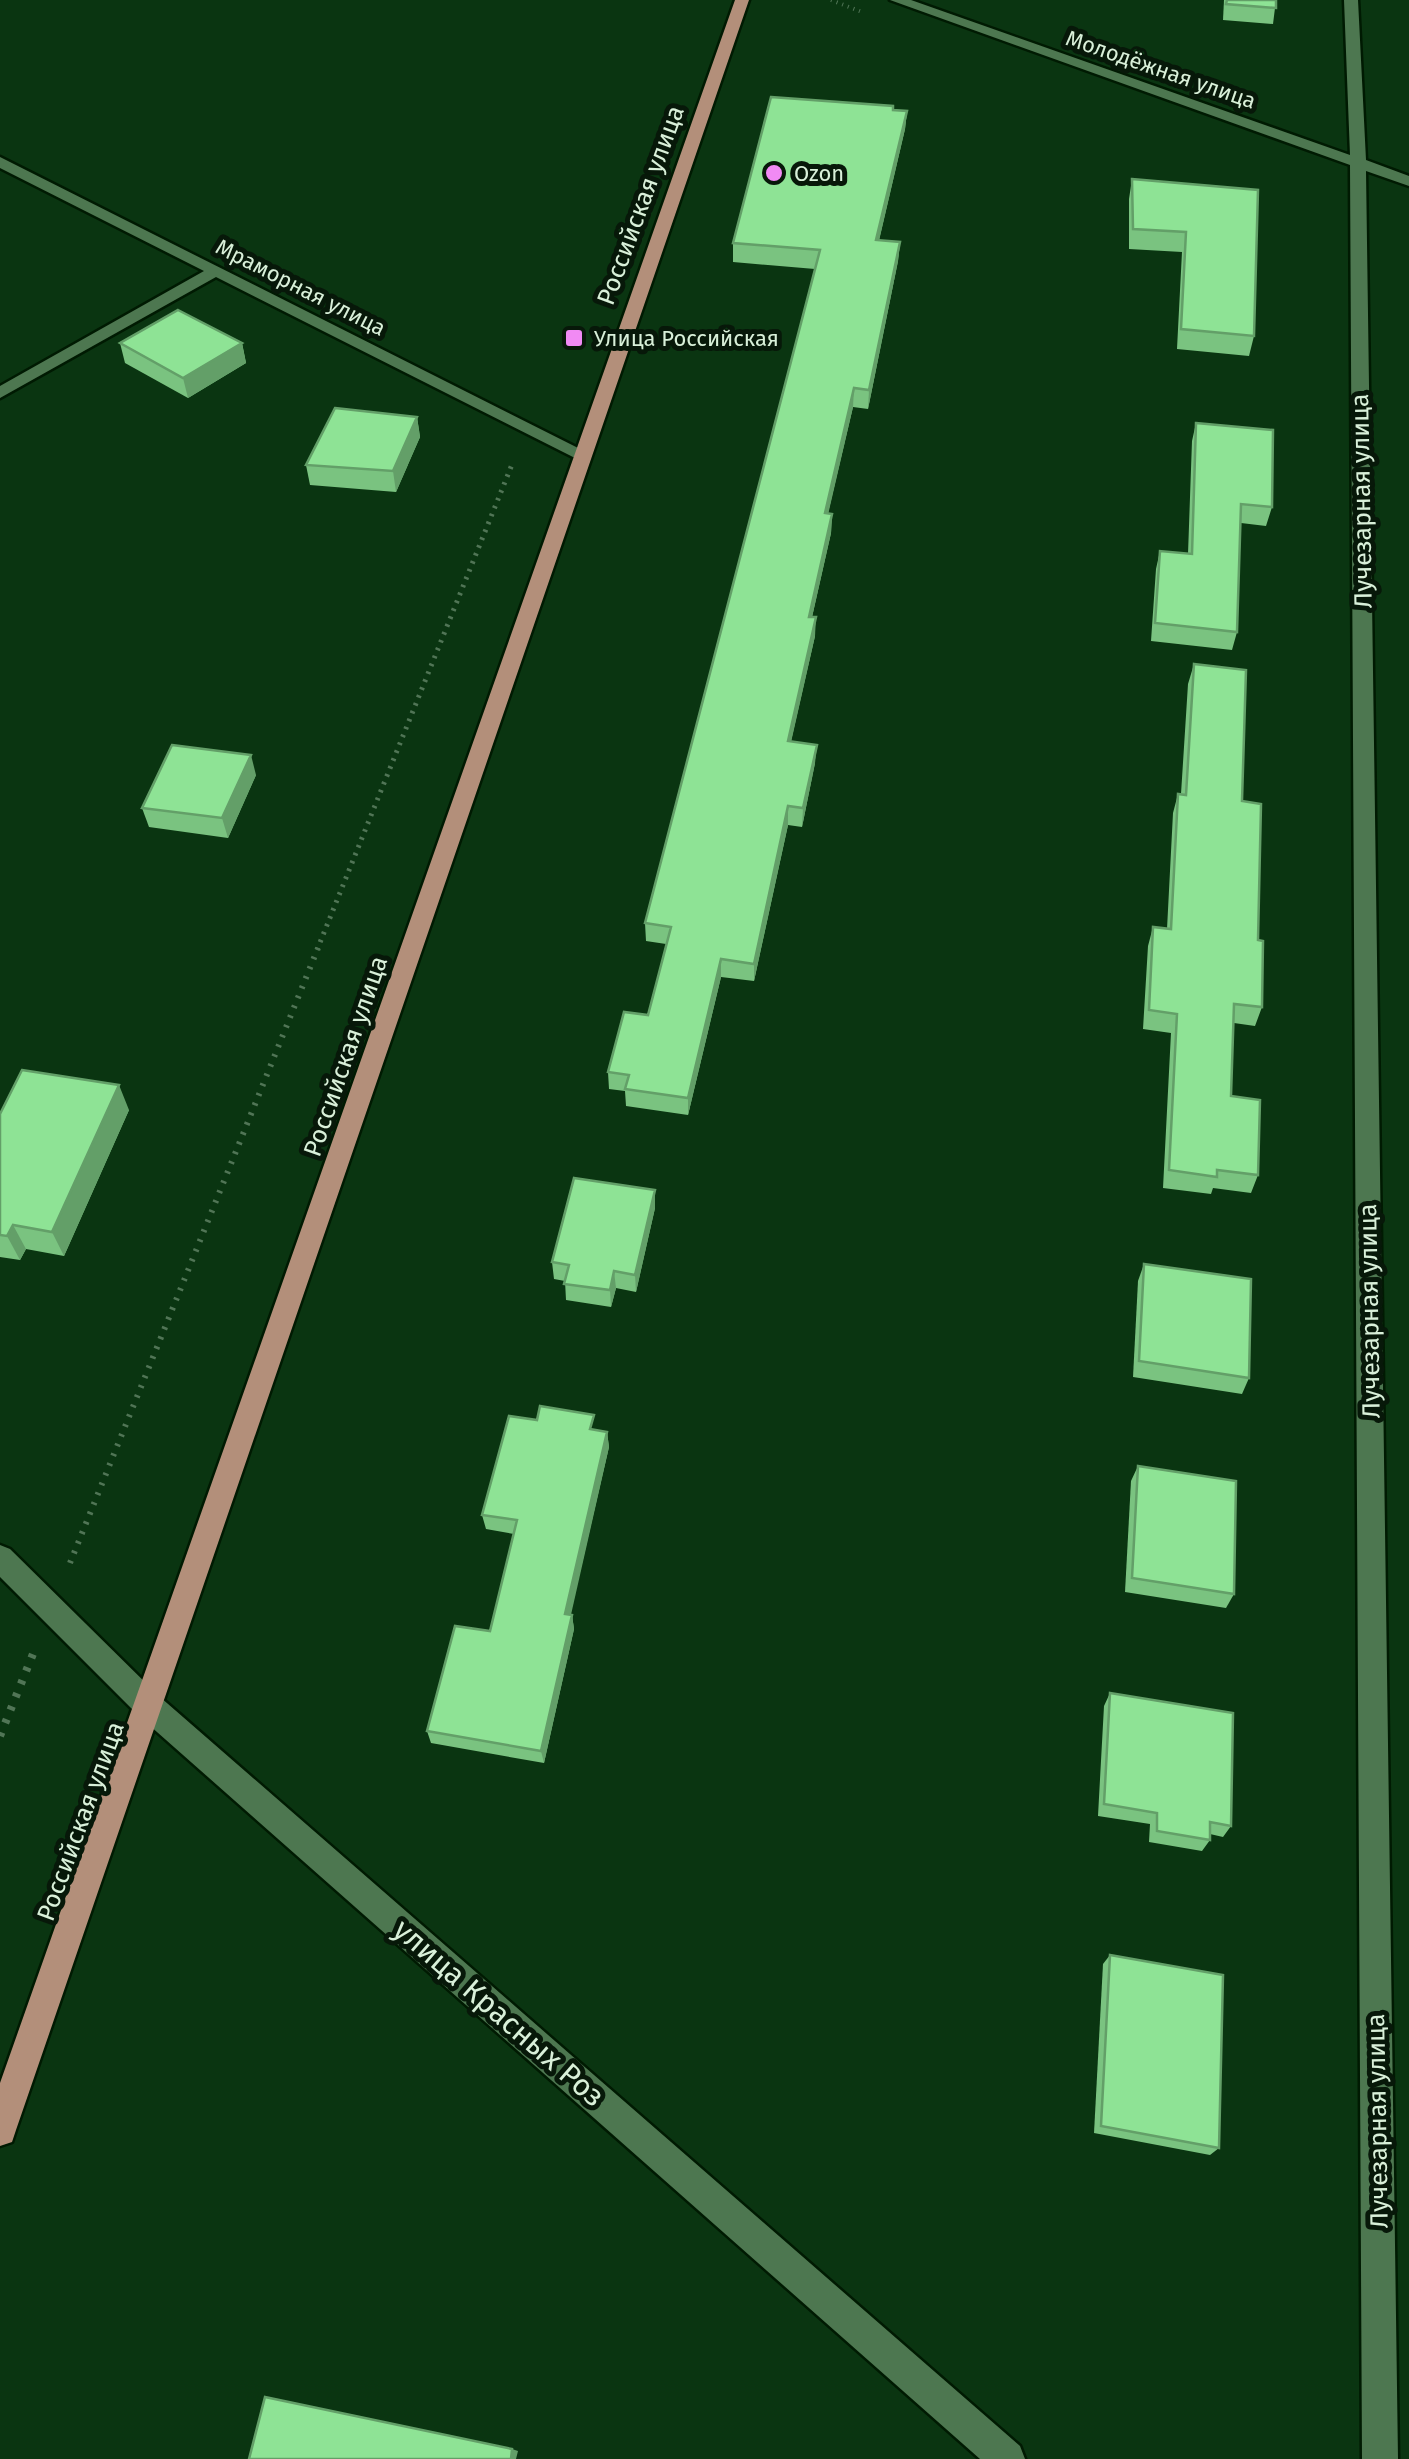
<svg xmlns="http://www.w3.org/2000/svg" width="1409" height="2459" viewBox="0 0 1409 2459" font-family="'Fira Sans',sans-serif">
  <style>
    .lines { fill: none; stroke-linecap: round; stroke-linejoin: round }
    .minor-casing { stroke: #001a02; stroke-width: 5 }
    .major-casing { stroke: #001a02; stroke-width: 5 }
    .path-far3 { stroke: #517556; stroke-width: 4; stroke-dasharray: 1 5; stroke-linecap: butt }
    .path-far2 { stroke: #517556; stroke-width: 5; stroke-dasharray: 2.5 6; stroke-linecap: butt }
    .path-far1 { stroke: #517556; stroke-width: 6; stroke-dasharray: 2.5 8; stroke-linecap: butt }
    .path { stroke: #517556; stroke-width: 8; stroke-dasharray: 4 10; stroke-linecap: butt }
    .minor { fill: #4d7750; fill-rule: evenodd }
    .major { fill: #b38f7a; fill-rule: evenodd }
    .wall { fill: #7ac380 }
    .shaded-wall { fill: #639f68 }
    .building { fill: #8ee395; stroke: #639f68; stroke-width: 2.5 }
    .poi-dot { fill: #f18af4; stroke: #071809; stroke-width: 4 }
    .labels { text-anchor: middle; stroke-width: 10; stroke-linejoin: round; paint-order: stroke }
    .far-street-label { font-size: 22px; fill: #d9f0d9; stroke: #071809 }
    .far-poi-label { font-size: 22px; fill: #d9f0d9; stroke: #071809; text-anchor: start }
    .street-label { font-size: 25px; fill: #d9f0d9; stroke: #071809 }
    .near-street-label { font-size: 30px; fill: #d9f0d9; stroke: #071809 }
  </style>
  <rect width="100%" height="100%" fill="#0a3511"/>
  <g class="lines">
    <!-- minor casing -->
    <g class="minor-casing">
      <g id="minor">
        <polygon points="890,0 911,0 1350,155 1344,0 1358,0 1366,160 1409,176 1409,186 1366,171 1398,2459 1362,2459 1350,165"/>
        <polygon points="0,157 590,454 587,458 575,458 216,277 0,398 0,386 204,271 0,168"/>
        <polygon points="0,1545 10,1549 160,1697 1020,2446 1025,2459 980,2459 140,1717 0,1577"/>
      </g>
    </g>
    <!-- major casing -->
    <g class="major-casing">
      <polygon id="major" points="735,0 749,0 16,2130 12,2142 0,2146 0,2083"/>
    </g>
    <!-- path-far3 -->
    <polyline class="path-far3" points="831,0 862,12"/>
    <!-- path-far2 -->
    <polyline class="path-far2" points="317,950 513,462"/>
    <!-- path-far1 -->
    <polyline class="path-far1" points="70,1563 318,948"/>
    <!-- path -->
    <polyline class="path" points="0,1736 33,1654"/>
    <!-- minor -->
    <use href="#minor" class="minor"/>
    <!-- major -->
    <use href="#major" class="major"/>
  </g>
  <!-- wall -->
  <g class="wall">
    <polygon points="1224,0 1276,0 1273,24 1223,20"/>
    <polygon points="893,110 907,111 905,129 879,240 900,242 898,261 868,409 853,407 828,513 832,514 831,533 812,617 815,636 791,741 815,763 802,827 788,825 754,981 721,977 688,1115 626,1106 625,1091 609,1089 608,1072 648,1015 666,944 646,941 645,923 815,269 733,262 733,243"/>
    <polygon points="1132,179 1258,190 1254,336 1249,356 1177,349 1182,252 1129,249 1129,199"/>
    <polygon points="120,343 242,343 246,363 188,398 125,363"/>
    <polygon points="417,417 420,437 396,492 310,485 306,465"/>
    <polygon points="1196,423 1272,507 1266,526 1241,523 1237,632 1232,650 1151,641 1156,569 1160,551 1188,554 1192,441"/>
    <polygon points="1194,664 1242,801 1258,940 1262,1007 1255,1026 1234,1023 1231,1096 1258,1175 1251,1193 1213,1188 1211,1194 1163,1188 1171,1033 1143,1029 1148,946 1153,927 1167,929 1173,813 1178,794 1181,794 1188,684"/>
    <polygon points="256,775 228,838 149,827 142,808"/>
    <polygon points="129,1110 64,1256 26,1249 20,1260 0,1257 0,1114"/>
    <polygon points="655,1190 655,1208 636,1292 616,1288 611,1307 566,1300 565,1281 554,1279 552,1262"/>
    <polygon points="1144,1264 1249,1378 1242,1394 1133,1377 1138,1281"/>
    <polygon points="596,1430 607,1432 609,1447 570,1615 572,1615 574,1629 544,1763 431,1743 427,1731 490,1631 514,1534 486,1529 482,1515"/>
    <polygon points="1138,1466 1234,1594 1226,1608 1125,1592 1131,1481"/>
    <polygon points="1110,1693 1231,1826 1223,1837 1210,1834 1210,1840 1202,1851 1149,1842 1150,1824 1098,1816 1104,1706"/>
    <polygon points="1110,1955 1219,2148 1210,2155 1094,2133 1103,1964"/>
  </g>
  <!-- shaded-wall -->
  <g class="shaded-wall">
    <polygon points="907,111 905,129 875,258 876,240"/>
    <polygon points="900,242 898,261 868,409 869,390"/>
    <polygon points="242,343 246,363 188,398 183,378"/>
    <polygon points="854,388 853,407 824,532 825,513"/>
    <polygon points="417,417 420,437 396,492 393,471"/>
    <polygon points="832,514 831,533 808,635 809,617"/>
    <polygon points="816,617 815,636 787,760 788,741"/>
    <polygon points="817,745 815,763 802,827 803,808"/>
    <polygon points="251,755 256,775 228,838 222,818"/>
    <polygon points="788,806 788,825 754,981 754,964"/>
    <polygon points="721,959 721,977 688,1115 688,1098"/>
    <polygon points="119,1085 129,1110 64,1256 52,1232"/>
    <polygon points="655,1190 655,1208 636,1292 635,1275"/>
    <polygon points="13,1225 26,1249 20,1260 7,1236"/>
    <polygon points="614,1271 616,1288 611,1307 610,1290"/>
    <polygon points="607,1432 609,1447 568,1628 565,1614"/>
    <polygon points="572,1615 574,1629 544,1763 541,1751"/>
    <polygon points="512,2449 518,2451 516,2459 511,2459"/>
  </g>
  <!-- building -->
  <g class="building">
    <polygon points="1227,0 1276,0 1276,8 1226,4"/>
    <polygon points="771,97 893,106 893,110 907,111 876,240 900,242 869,390 854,388 825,513 832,514 809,617 816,617 788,741 817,745 803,808 788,806 754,964 721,959 688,1098 625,1089 629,1075 608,1072 624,1012 648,1015 671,927 645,923 820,250 733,243"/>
    <polygon points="1132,179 1258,190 1254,336 1181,329 1186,232 1133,229"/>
    <polygon points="178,310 242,343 183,378 120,343"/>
    <polygon points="335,408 417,417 393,471 306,465"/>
    <polygon points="1196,423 1273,430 1272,507 1241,504 1237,632 1155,623 1160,551 1192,554"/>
    <polygon points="1194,664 1246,670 1242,801 1261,804 1258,940 1263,941 1262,1007 1234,1004 1231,1096 1260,1100 1258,1175 1217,1170 1217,1177 1169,1170 1177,1014 1149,1010 1153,927 1171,929 1178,794 1186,795"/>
    <polygon points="172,745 251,755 222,818 142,808"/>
    <polygon points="22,1070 119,1085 52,1232 13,1225 7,1236 0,1235 0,1114"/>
    <polygon points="574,1178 655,1190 635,1275 614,1271 610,1290 564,1284 569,1265 552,1262"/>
    <polygon points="1144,1264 1251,1279 1249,1378 1139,1361"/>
    <polygon points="540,1406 594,1415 590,1429 607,1432 565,1614 572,1615 541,1751 427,1731 455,1626 490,1631 517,1520 482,1515 509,1416 537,1420"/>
    <polygon points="1138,1466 1236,1481 1234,1594 1132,1578"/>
    <polygon points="1110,1693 1233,1713 1231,1826 1210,1822 1210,1840 1157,1831 1157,1813 1104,1804"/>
    <polygon points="1110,1955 1223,1975 1219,2148 1101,2126"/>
    <polygon points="265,2397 512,2449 511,2459 249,2459"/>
  </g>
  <!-- markers -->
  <g class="poi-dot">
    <circle cx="774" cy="173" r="10"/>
    <rect x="564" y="328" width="20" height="20" rx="5"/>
  </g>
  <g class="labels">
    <!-- far-street labels -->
    <g class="far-street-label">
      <text transform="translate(1161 69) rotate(19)" y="8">Молодёжная улица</text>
      <text transform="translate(301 287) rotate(27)" y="8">Мраморная улица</text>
    </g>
    <!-- far-poi labels -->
    <g class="far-poi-label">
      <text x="794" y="181">Ozon</text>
      <text x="594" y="346">Улица Российская</text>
    </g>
    <!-- street labels -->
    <g class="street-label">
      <text transform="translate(640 205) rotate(-70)" y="9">Российская улица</text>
      <text transform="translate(1361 501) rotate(-91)" y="9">Лучезарная улица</text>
      <text transform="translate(345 1056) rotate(-71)" y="9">Российская улица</text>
      <text transform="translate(1369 1311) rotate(-91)" y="9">Лучезарная улица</text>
      <text transform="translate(80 1821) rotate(-70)" y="9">Российская улица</text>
      <text transform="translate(1377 2121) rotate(-91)" y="9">Лучезарная улица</text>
    </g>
    <!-- near-street labels -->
    <g class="near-street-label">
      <text transform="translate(499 2013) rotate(41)" y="10">улица Красных Роз</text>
    </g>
  </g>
</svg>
